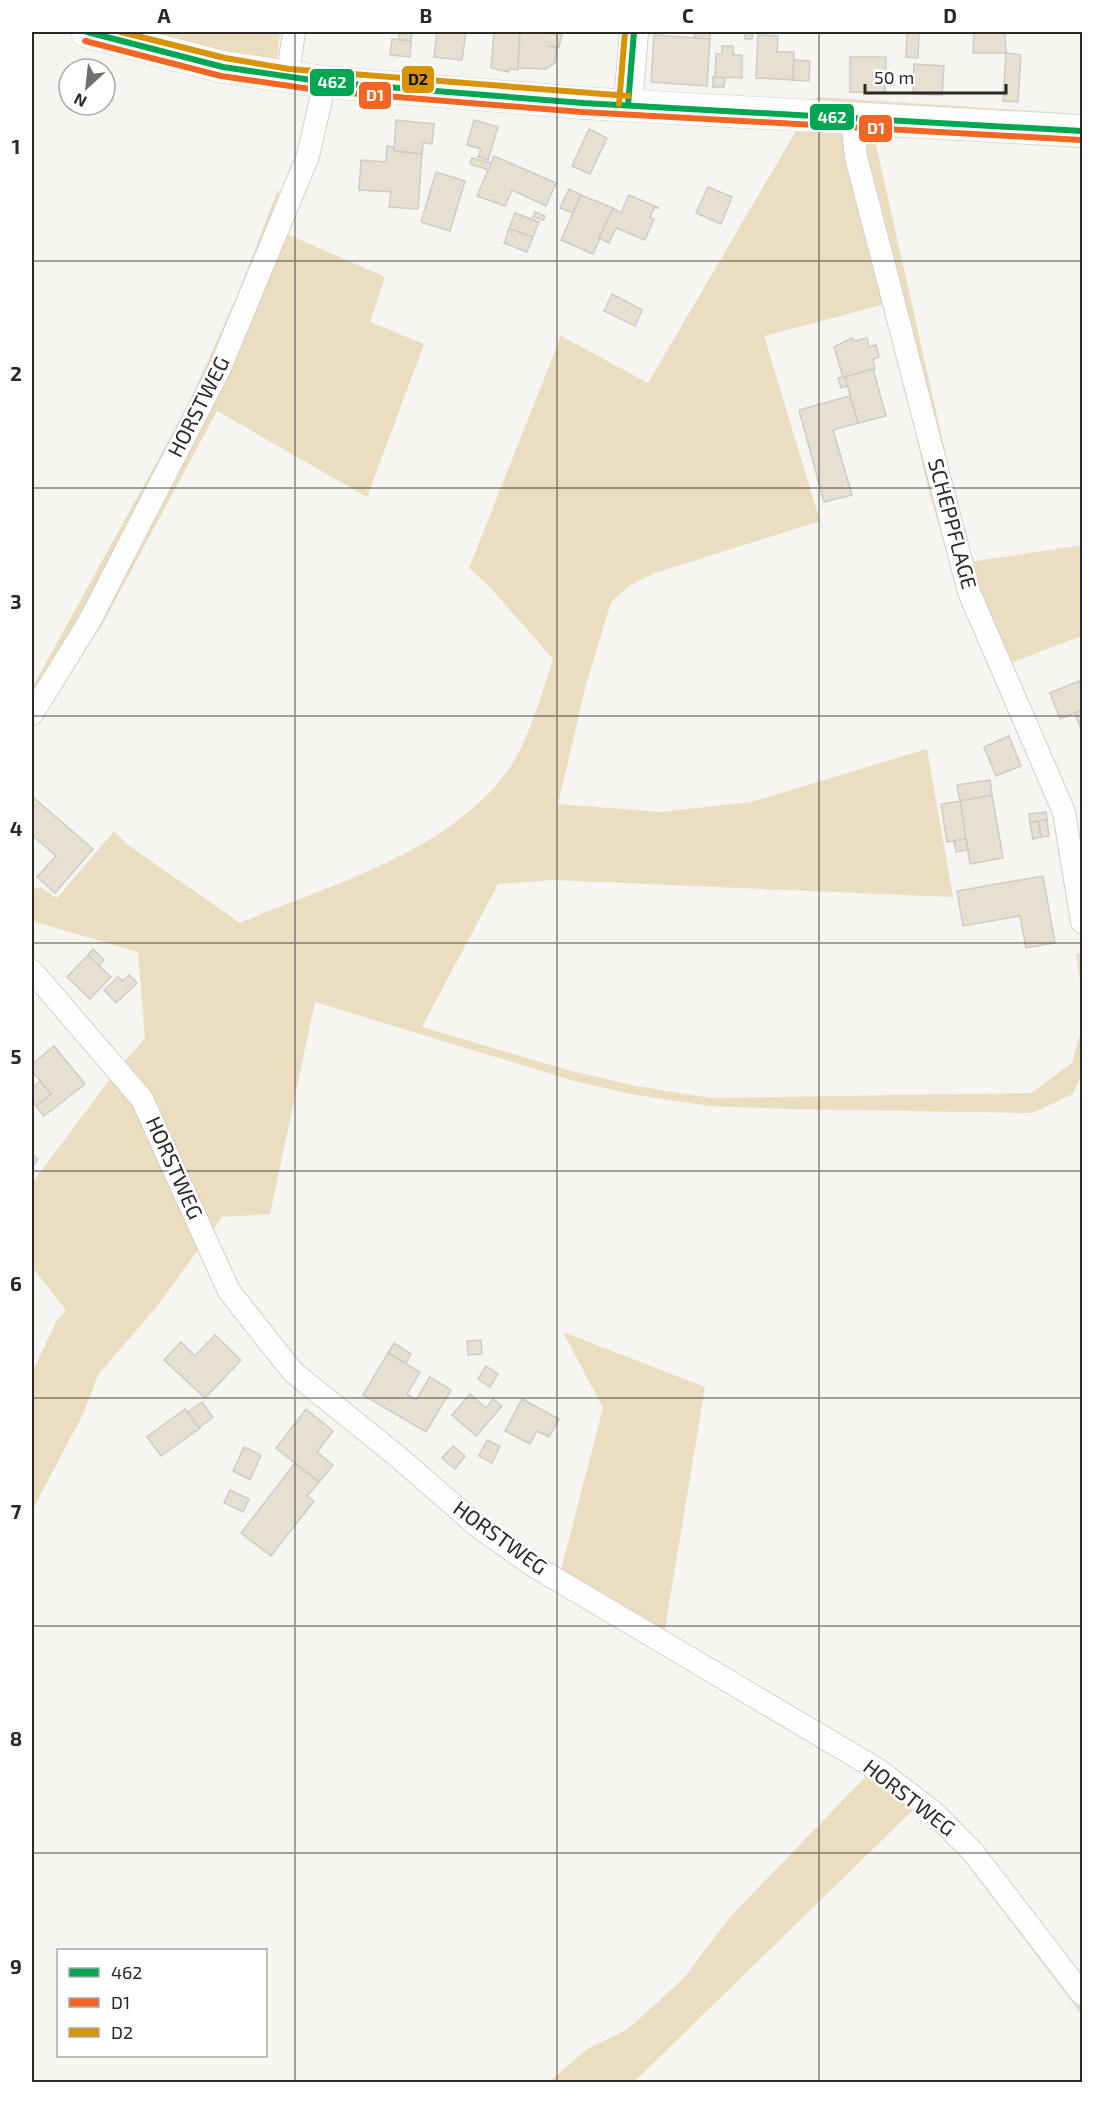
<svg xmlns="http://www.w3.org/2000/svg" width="1114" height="2114" viewBox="0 0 1114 2114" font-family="'Exo 2',sans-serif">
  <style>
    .green { fill: #eaddc0 }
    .building { fill: #e7e0d1; stroke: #cdccc9; stroke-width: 1.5 }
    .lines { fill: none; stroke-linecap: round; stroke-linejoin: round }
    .minor-casing { stroke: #d2d0cd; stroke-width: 24 }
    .tertiary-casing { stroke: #d2d0cd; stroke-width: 30 }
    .secondary-casing { stroke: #d2d0cd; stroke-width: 33 }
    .minor { stroke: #fefefd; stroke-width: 22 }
    .tertiary { stroke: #fefefd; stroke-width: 28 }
    .secondary { stroke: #fefefd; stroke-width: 32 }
    .bus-1-casing { stroke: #fff; stroke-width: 10 }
    .bus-2-casing { stroke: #fff; stroke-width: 10 }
    .bus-3-casing { stroke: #fff; stroke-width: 10 }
    .bus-1 { stroke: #00a651; stroke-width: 6 }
    .bus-2 { stroke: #f26522; stroke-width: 6 }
    .bus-3 { stroke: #d89306; stroke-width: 6 }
    .grid { fill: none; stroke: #292825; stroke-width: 1.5; stroke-opacity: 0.55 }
    .labels { text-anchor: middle; stroke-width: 5; stroke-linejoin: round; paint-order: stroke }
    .street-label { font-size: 21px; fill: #292825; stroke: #fff }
    .line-badge { stroke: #fff; stroke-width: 2 }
    .badge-label { font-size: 16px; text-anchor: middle; font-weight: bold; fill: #fff }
    .pale-badge-label { font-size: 16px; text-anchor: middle; font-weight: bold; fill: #111 }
    .neatline { fill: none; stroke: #292825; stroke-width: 2 }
    .grid-label { font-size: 20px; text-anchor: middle; font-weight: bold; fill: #292825 }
  </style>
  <rect width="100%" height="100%" fill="#f7f5f1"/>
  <!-- green -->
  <g class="green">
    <polygon points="147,32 280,32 277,60 196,45"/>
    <path d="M 816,97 L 1082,114 L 1082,148 L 874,136 L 970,562 L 1082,545 L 1082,636 L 1011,663 L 962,604 L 929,492 L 886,304 L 764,336 L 820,521 L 655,573 L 630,585 L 611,602 L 586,685 L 558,804 L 660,812 L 751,802 L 927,749 L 953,897 L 553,880 L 498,884 L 422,1027 L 571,1071 L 636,1086 L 711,1098 L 1031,1093 L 1072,1063 L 1082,1027 L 1082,1073 L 1073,1094 L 1032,1113 L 786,1109 L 710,1106 L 636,1095 L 574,1081 L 315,1002 L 270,1214 L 222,1217 L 158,1305 L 98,1375 L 83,1414 L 32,1511 L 32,1373 L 56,1322 L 66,1310 L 32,1267 L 32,1183 L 114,1074 L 145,1038 L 138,952 L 32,921 L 32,890 L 40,887 L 57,898 L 114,831 L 128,845 L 240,923 C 330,885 446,853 506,773 C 528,744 542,693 553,659 L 488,585 L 469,568 L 561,336 L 648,383 Z"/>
    <polygon points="278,189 287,234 385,277 370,322 424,344 367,497 217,411 102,625 32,730 32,688 187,407 238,294"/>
    <polygon points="1082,953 1082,995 1076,954"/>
    <polygon points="563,1332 705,1387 664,1634 882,1763 1082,1983 1082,2015 950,1842 915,1808 634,2082 549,2082 587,2049 628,2029 683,1979 731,1916 870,1772 708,1679 560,1574 603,1408"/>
  </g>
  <!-- building -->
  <g class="building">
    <polygon points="396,32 412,32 411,41 399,40 400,32"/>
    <polygon points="437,32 466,32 462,60 434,57"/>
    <polygon points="494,32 520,32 518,70 509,69 509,72 491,68"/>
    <polygon points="520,32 562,34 559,47 548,46 557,48 555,63 546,69 518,68"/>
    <polygon points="695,32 710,32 710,39 694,38"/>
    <polygon points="745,32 753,32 752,39 745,39"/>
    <polygon points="907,32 919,32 918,58 906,57"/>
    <polygon points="974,32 1005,32 1006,53 973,53"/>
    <polygon points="654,35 710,39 707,86 651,82"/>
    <polygon points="758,35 778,36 777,52 794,52 793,80 756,78"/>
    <polygon points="392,39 411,41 410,57 390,55"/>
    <polygon points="722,46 733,46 733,55 742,55 742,78 715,77 716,54 722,54"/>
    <polygon points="1006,53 1021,55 1018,102 1003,101"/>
    <polygon points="850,57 886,57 885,93 850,92"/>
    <polygon points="794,60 810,61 809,81 793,80"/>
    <polygon points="914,64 944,66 942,95 913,94"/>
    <polygon points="713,77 725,78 724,87 713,87"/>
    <polygon points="396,120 434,124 432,144 423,143 422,154 394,151"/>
    <polygon points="474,120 498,127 488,160 478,157 481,149 467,145"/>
    <polygon points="589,129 607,138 590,174 572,166"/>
    <polygon points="387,146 394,147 394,151 422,154 418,209 389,207 391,192 359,190 361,160 386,162"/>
    <polygon points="494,156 556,183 546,206 512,190 505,206 477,196"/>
    <polygon points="472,158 491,163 489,170 470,164"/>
    <polygon points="436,172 465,181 450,231 421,222"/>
    <polygon points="708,187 732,197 721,224 696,213"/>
    <polygon points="569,189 581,195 573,213 560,208"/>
    <polygon points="581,195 613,208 593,254 561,240"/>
    <polygon points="629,195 659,208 654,208 650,218 654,219 645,240 616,228 609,243 599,238 613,208 621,213"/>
    <polygon points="535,212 545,216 543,220 533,217"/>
    <polygon points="515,213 539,222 533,237 509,229"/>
    <polygon points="509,229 533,237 527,252 504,243"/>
    <polygon points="612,294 642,310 635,326 604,311"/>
    <polygon points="852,338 855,341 867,338 869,347 876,345 879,357 873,359 875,369 845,377 848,386 841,388 838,378 843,377 834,347"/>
    <polygon points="873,369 886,416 858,423 845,377"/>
    <polygon points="850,396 858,423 833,430 852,495 824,502 799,410"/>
    <polygon points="1079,681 1082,690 1082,710 1060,719 1050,693"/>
    <polygon points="1082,710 1082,732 1075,713"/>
    <polygon points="1009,736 1021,766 996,776 984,747"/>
    <polygon points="990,780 992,795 960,801 957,785"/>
    <polygon points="992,795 1003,858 970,864 960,801"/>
    <polygon points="34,798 93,849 55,893 37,877 56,856 32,835 32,801"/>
    <polygon points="960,801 966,839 947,842 941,804"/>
    <polygon points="1046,812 1047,820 1030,823 1029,814"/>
    <polygon points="1047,820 1049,836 1041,837 1038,821"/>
    <polygon points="1038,821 1041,837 1033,839 1030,823"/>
    <polygon points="966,839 968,850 956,852 954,841"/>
    <polygon points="1043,876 1055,943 1026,948 1020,916 963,926 957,891"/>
    <polygon points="93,949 104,960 99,966 88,955"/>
    <polygon points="88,955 111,977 90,999 67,977"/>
    <polygon points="129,975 137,983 116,1003 104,990 118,977 123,981"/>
    <polygon points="54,1046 85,1084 44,1116 36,1106 51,1094 32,1071 32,1064"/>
    <polygon points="40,1081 51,1094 36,1106 32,1101 32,1088"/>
    <polygon points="32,1154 38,1159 32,1167"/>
    <polygon points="215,1335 241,1360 205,1398 164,1360 181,1342 195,1356"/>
    <polygon points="481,1340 482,1354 468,1355 467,1341"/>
    <polygon points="394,1343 411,1354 406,1363 388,1353"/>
    <polygon points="388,1353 420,1372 407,1394 416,1400 430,1377 451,1390 426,1432 363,1395"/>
    <polygon points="486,1366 498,1374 490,1387 478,1379"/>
    <polygon points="470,1394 486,1408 493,1399 502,1406 476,1436 452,1415"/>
    <polygon points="522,1399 559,1419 549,1437 537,1431 530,1444 505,1431"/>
    <polygon points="202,1402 213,1417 199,1428 188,1412"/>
    <polygon points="185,1409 200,1428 161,1456 147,1437"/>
    <polygon points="306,1409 333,1431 317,1452 333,1465 319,1482 276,1448"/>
    <polygon points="487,1440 500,1446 492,1463 479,1456"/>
    <polygon points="453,1446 465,1456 455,1469 442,1458"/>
    <polygon points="244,1447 261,1455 250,1480 233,1471"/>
    <polygon points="295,1463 319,1482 307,1496 314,1501 271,1556 241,1533"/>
    <polygon points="230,1490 249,1499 243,1512 224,1503"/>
  </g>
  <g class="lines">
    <!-- minor casing -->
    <g class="minor-casing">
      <g id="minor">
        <polyline points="290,59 294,32"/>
        <polyline points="852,116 856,157 969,592 1064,812 1082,922"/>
        <polyline points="32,714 89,622 220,368 308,156 325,82"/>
        <polyline points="32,971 142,1099 229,1291 293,1372 397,1456 480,1528 534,1566 877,1769 932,1811 973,1852 1082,1994"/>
      </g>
    </g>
    <!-- tertiary casing -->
    <g class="tertiary-casing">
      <polyline id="tertiary" points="628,105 634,32"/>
    </g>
    <!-- secondary casing -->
    <g class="secondary-casing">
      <polyline id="secondary" points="87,32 223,67 325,82 583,103 1082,131"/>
    </g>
    <!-- minor -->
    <use href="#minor" class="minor"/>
    <!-- tertiary -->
    <use href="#tertiary" class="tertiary"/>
    <!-- secondary -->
    <use href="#secondary" class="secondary"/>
    <!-- bus-1 casing -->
    <g class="bus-1-casing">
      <g id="bus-1">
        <polyline points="87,32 223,67 325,82 583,103 1082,131"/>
        <polyline points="628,105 634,32"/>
      </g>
    </g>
    <!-- bus-2 casing -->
    <g class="bus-2-casing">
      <polyline id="bus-2" points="85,41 221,76 324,91 582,112 1081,140"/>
    </g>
    <!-- bus-3 casing -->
    <g class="bus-3-casing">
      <g id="bus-3">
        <polyline points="121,32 225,58 289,69 629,96"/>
        <polyline points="619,104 625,32"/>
      </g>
    </g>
    <!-- bus-1 -->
    <use href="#bus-1" class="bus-1"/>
    <!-- bus-2 -->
    <use href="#bus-2" class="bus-2"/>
    <!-- bus-3 -->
    <use href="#bus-3" class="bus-3"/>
  </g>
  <!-- grid -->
  <path class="grid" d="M 295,32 L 295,2082M 557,32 L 557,2082M 819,32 L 819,2082M 32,261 L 1082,261M 32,488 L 1082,488M 32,716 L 1082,716M 32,943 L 1082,943M 32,1171 L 1082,1171M 32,1398 L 1082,1398M 32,1626 L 1082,1626M 32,1853 L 1082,1853"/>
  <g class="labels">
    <!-- street labels -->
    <g class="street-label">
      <text transform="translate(199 407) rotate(-63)" y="7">HORSTWEG</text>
      <text transform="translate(952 524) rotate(75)" y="7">SCHEPPFLAGE</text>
      <text transform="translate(174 1168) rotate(66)" y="7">HORSTWEG</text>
      <text transform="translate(500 1538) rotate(36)" y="7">HORSTWEG</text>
      <text transform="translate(909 1798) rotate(38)" y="7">HORSTWEG</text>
    </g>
  </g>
  <g class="line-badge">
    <rect x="401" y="65" width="34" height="29" rx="6" fill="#d89306"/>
    <rect x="309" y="68" width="46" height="29" rx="6" fill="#00a651"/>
    <rect x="358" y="81" width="34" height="29" rx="6" fill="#f26522"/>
    <rect x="809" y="103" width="46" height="28" rx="6" fill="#00a651"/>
    <rect x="858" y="114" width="35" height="29" rx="6" fill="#f26522"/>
  </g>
  <g class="badge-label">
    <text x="332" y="88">462</text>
    <text x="375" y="101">D1</text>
    <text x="832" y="123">462</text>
    <text x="876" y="134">D1</text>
  </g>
  <g class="pale-badge-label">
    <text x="418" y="85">D2</text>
  </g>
  <!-- border -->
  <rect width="1114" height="2114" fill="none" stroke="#ffffff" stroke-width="66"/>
  <!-- legend -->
  <rect x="57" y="1949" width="210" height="108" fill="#ffffff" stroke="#a9a9a8" stroke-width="1.5"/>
  <rect x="69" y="1968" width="30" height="9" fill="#00a651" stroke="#a9a9a8" stroke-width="1.5"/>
  <text x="111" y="1979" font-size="18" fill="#292825">462</text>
  <rect x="69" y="1998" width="30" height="9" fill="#f26522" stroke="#a9a9a8" stroke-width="1.5"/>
  <text x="111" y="2009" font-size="18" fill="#292825">D1</text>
  <rect x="69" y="2028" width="30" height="9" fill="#d89306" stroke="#a9a9a8" stroke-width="1.5"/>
  <text x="111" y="2039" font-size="18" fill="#292825">D2</text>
  <!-- north arrow -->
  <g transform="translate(87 87) rotate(207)"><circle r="28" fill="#ffffff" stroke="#a9a9a8" stroke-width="1.5"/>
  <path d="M0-4.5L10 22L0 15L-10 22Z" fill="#71706c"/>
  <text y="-9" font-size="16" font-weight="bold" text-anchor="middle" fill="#292825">N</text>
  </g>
  <!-- scale -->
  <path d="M865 84v9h141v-9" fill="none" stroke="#292825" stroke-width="3"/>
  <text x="874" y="84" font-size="18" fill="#292825" stroke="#ffffff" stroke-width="4.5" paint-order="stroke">50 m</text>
  <rect x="33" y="33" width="1048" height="2048" class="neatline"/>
  <g class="grid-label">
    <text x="164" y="23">A</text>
    <text x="426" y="23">B</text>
    <text x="688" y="23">C</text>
    <text x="950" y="23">D</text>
    <text x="16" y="154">1</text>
    <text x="16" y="381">2</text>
    <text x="16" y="609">3</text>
    <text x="16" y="836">4</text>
    <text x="16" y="1064">5</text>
    <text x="16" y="1291">6</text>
    <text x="16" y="1519">7</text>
    <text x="16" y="1746">8</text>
    <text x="16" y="1974">9</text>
  </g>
</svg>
